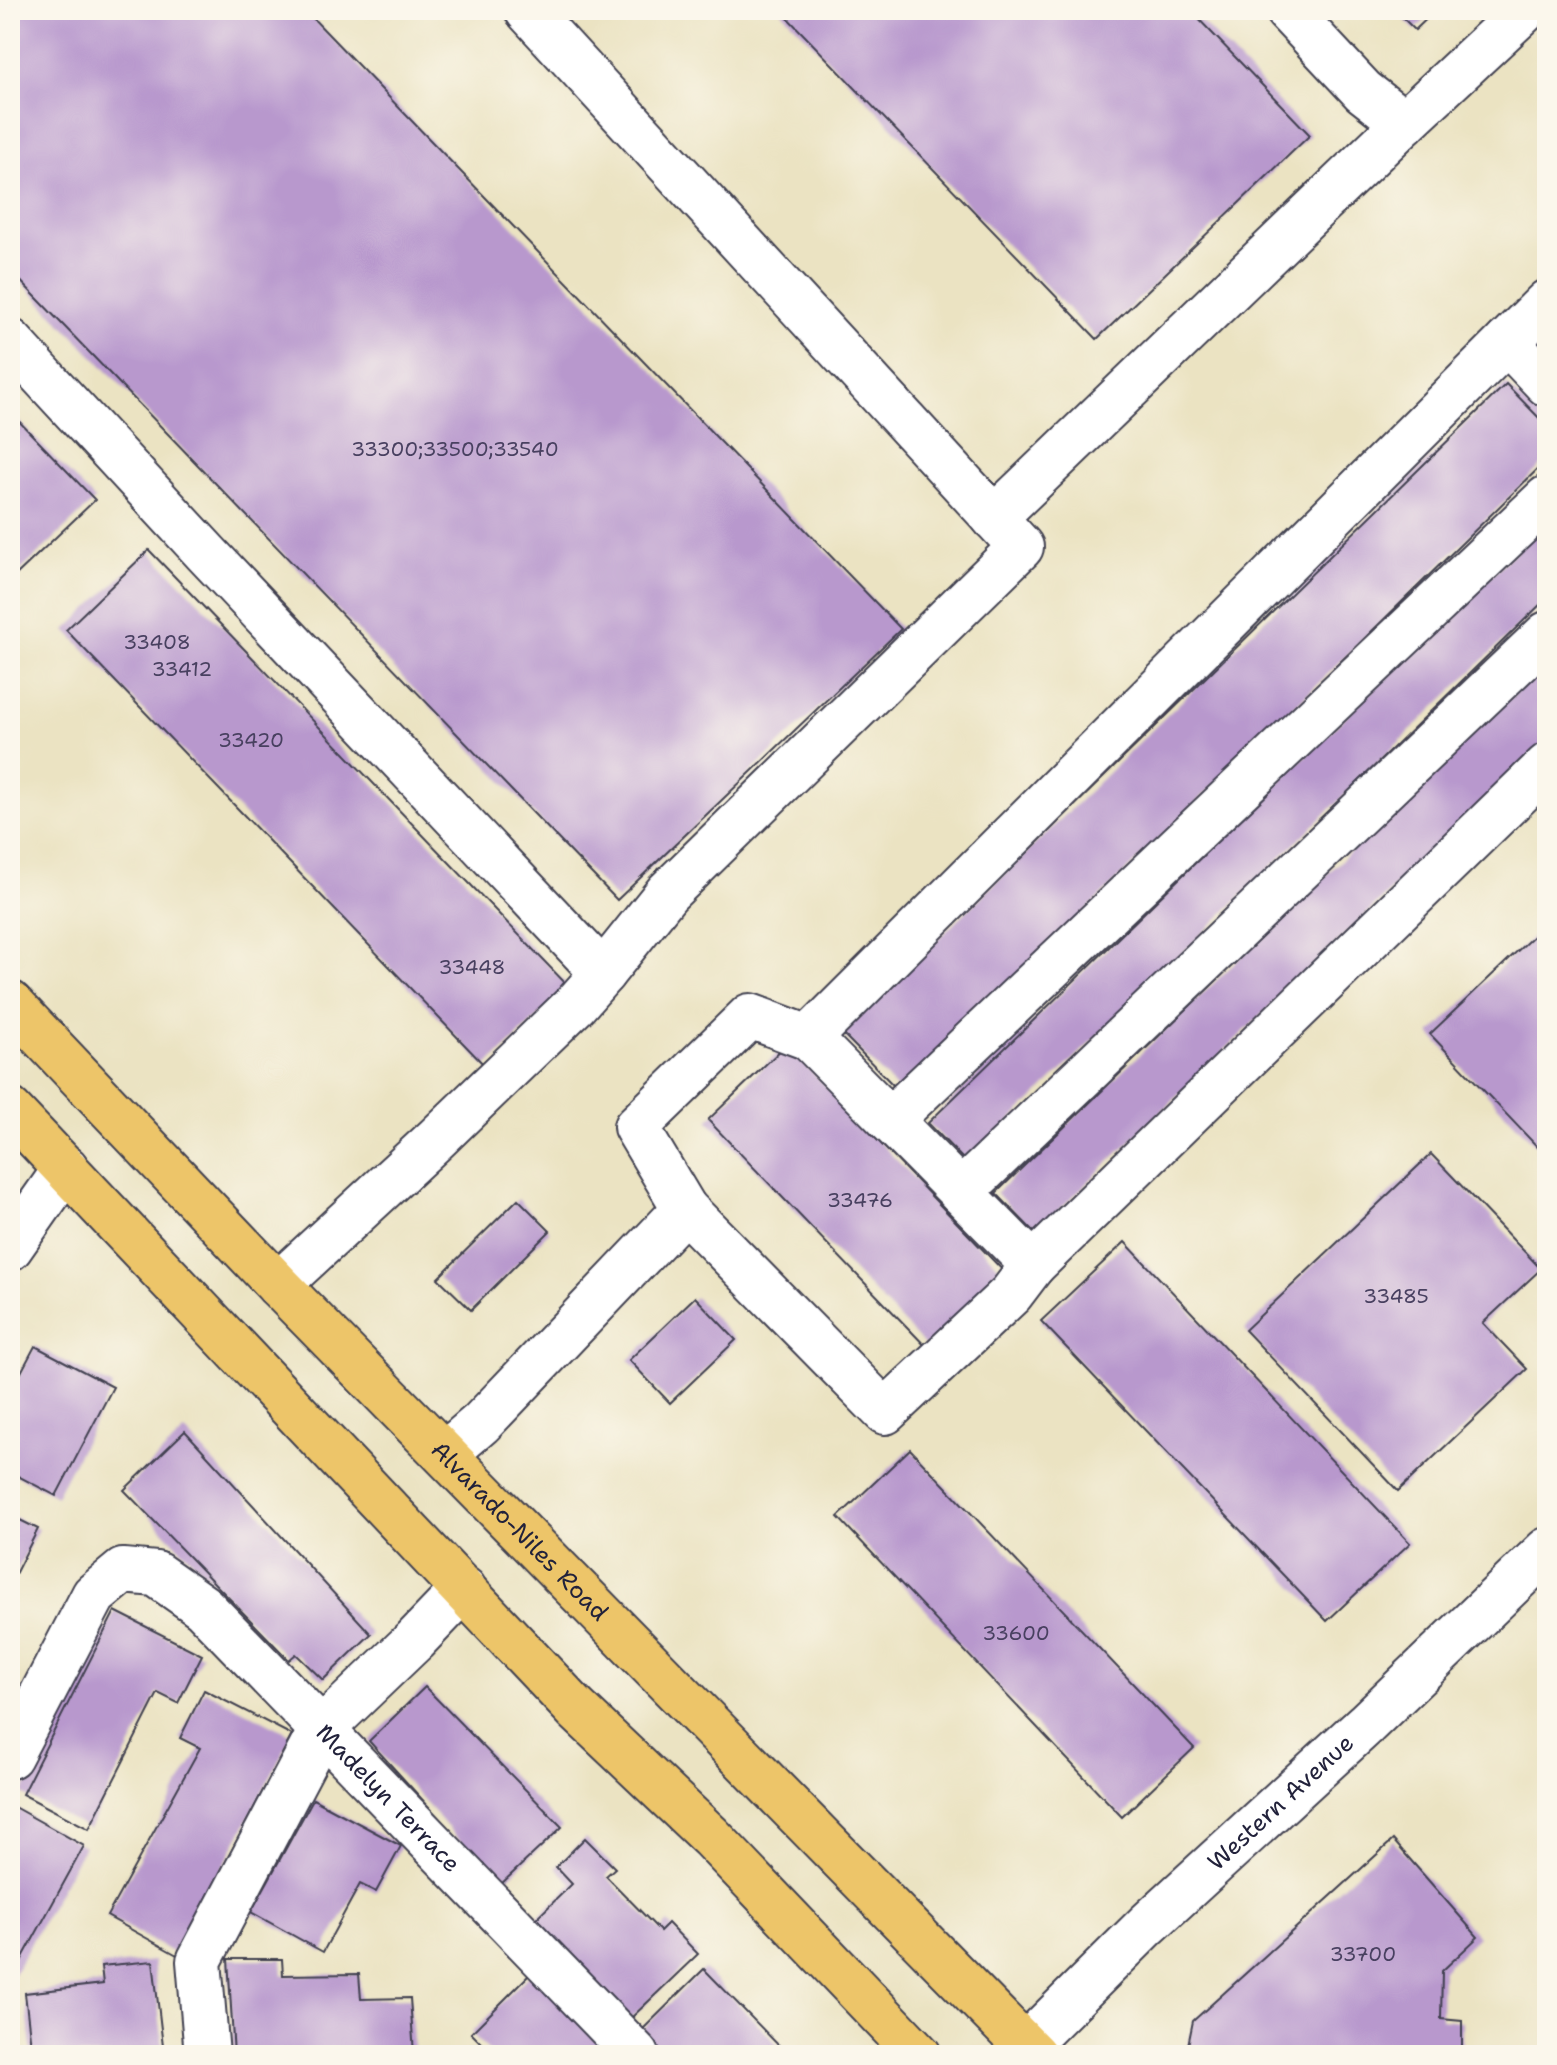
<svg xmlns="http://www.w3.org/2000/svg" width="1557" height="2065" viewBox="0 0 1557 2065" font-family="'Shantell Sans',sans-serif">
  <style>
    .building { fill: #b898cd }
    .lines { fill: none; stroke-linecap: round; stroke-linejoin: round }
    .minor-casing { stroke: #403f4f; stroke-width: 48 }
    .major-casing { stroke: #403f4f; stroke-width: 48 }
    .minor { stroke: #fff; stroke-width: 44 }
    .major { stroke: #edc569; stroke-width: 44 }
    .labels { text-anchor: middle; stroke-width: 6; stroke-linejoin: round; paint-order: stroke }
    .number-label { font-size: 20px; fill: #484060 }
    .street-label { font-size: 24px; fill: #22223b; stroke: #fbf7ec }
  </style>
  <rect width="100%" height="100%" fill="#fbf7ec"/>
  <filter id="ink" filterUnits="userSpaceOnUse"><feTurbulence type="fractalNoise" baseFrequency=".0125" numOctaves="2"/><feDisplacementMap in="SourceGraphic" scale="16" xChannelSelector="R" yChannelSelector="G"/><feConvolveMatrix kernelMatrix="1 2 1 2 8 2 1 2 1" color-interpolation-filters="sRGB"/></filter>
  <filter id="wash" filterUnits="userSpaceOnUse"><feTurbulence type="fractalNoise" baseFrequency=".006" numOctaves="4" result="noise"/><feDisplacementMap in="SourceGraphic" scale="32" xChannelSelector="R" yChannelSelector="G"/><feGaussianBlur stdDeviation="1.8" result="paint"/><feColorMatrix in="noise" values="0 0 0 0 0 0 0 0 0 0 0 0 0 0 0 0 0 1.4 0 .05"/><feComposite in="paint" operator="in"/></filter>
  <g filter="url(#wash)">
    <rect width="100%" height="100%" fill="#ebe3c2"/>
    <g id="blocks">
      <!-- building -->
      <g class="building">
        <polygon points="10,10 305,10 901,629 617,900 10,270"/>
        <polygon points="780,10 1190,10 1310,135 1097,339"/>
        <polygon points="1395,10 1436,10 1415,30"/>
        <polygon points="1506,384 1547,426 1547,460 900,1092 842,1033"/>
        <polygon points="10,412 95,500 16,575 10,569"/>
        <polygon points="1547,521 1547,598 967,1163 928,1123"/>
        <polygon points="149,550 569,987 486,1067 66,630"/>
        <polygon points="1547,662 1547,740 1035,1233 996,1193"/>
        <polygon points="1547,923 1547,1157 1430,1034"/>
        <polygon points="786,1045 1012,1280 934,1355 708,1120"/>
        <polygon points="1431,1154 1541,1269 1483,1323 1527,1369 1398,1491 1245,1330"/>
        <polygon points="518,1199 550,1231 471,1310 438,1278"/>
        <polygon points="1125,1242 1410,1543 1327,1621 1041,1321"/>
        <polygon points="695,1297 736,1340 670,1403 629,1360"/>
        <polygon points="35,1346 113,1387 56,1496 10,1472 10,1393"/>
        <polygon points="185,1431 371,1634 323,1680 296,1654 289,1660 124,1490"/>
        <polygon points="910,1449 1194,1748 1122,1817 838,1517"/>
        <polygon points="10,1515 38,1529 10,1584"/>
        <polygon points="115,1611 202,1655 178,1703 158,1693 89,1829 22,1794"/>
        <polygon points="425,1687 562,1827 500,1885 369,1741"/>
        <polygon points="204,1690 292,1735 177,1955 107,1916 200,1748 180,1738"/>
        <polygon points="313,1799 401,1846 376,1892 360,1884 323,1952 251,1912"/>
        <polygon points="14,1807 84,1846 10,1981 10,1816"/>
        <polygon points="585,1838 615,1868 606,1876 660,1931 668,1923 698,1954 629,2020 534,1921 572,1884 556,1867"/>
        <polygon points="1393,1840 1478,1937 1442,1971 1441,2019 1462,2021 1462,2055 1186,2055 1193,2021"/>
        <polygon points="228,1959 282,1959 283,1975 359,1974 361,1999 410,1998 414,2054 234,2055"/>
        <polygon points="153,1961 164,2055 32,2055 25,1993 103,1984 101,1966"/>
        <polygon points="704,1969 788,2055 663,2055 640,2032"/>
        <polygon points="531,1973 613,2055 493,2055 471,2033"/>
      </g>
    </g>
  </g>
  <g filter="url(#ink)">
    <use href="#blocks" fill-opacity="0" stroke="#403f4f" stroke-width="2"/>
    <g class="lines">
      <!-- minor casing -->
      <g class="minor-casing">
        <g id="minor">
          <polyline points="1404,123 1525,10"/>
          <polyline points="10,341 206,553 603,973"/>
          <polyline points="1507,342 1547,384"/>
          <polyline points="994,518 1404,123 1363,91 1287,10"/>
          <polyline points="890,1120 1547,498"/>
          <polyline points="961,1192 1547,634"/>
          <polyline points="685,1209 636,1127 750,1016 809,1038 1547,302"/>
          <polyline points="10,1248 66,1168"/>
          <polyline points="1033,1265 1547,766"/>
          <polyline points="278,1285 436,1139 575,1005 603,973 667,893 1021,547 527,10"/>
          <polyline points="445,1454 481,1423 685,1209 885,1412 1011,1294 1033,1265 809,1038"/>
          <path id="s1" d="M 10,1756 L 94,1595 L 123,1571 L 156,1574 L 203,1607 L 637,2055"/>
          <polyline points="207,2055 199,1961 321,1730 414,1641 464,1589"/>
          <path id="s2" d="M 1016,2055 L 1147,1925 L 1366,1724 L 1547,1550"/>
        </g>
      </g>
      <!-- major casing -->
      <g class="major-casing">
        <g id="major">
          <path id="s3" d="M 10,1003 L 278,1285 L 1034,2055"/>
          <polyline points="10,1110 576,1709 711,1837 919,2055"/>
        </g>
      </g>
      <!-- minor -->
      <use href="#minor" class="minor"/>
      <!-- major -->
      <use href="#major" class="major"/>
    </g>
  </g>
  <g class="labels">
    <!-- number labels -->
    <g class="number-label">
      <text x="455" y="456">33300;33500;33540</text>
      <text x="157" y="649">33408</text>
      <text x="182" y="676">33412</text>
      <text x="251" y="747">33420</text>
      <text x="472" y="974">33448</text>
      <text x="860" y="1207">33476</text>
      <text x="1396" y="1303">33485</text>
      <text x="1016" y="1640">33600</text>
      <text x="1363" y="1961">33700</text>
    </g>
    <!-- street labels -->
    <g class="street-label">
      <text dy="8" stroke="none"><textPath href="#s3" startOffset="734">Alvarado-Niles Road</textPath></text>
      <text dy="8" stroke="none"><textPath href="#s1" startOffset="576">Madelyn Terrace</textPath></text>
      <text dy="8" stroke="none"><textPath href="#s2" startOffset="366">Western Avenue</textPath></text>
    </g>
  </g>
  <!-- margin -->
  <rect width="1557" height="2065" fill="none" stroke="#fbf7ec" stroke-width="40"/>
</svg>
